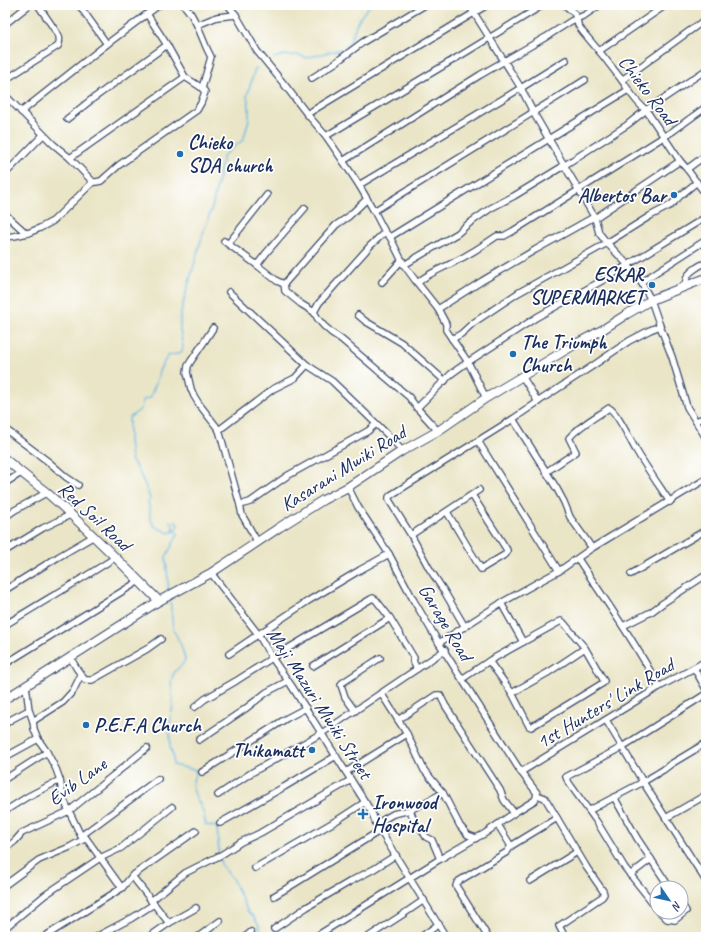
<svg xmlns="http://www.w3.org/2000/svg" width="711" height="942" viewBox="0 0 711 942" font-family="Caveat,sans-serif">
  <style>
    .lines { fill: none; stroke-linecap: round; stroke-linejoin: round }
    .stream { stroke: #67b9e3; stroke-width: 1.5 }
    .street-casing { stroke: #3a4a6e; stroke-width: 8 }
    .secondary-casing { stroke: #3a4a6e; stroke-width: 10 }
    .street { stroke: #fff; stroke-width: 5.5 }
    .secondary { stroke: #fff; stroke-width: 8 }
    .poi-dot { fill: #1f6fb2; stroke: #fff; stroke-width: 1.5 }
    .labels { text-anchor: middle; stroke-width: 3.5; stroke-linejoin: round; paint-order: stroke }
    .street-label { font-size: 20px; fill: #1b2f5e; stroke: #fff }
    .poi-label { font-size: 20px; font-weight: bold; fill: #1b2f5e; stroke: #fff; text-anchor: start }
  </style>
  <rect width="100%" height="100%" fill="#fff"/>
  <filter id="ink" filterUnits="userSpaceOnUse"><feTurbulence type="fractalNoise" baseFrequency=".025" numOctaves="2"/><feDisplacementMap in="SourceGraphic" scale="8" xChannelSelector="R" yChannelSelector="G"/><feConvolveMatrix kernelMatrix="1 2 1 2 8 2 1 2 1" color-interpolation-filters="sRGB"/></filter>
  <filter id="wash" filterUnits="userSpaceOnUse"><feTurbulence type="fractalNoise" baseFrequency=".012" numOctaves="4" result="noise"/><feDisplacementMap in="SourceGraphic" scale="16" xChannelSelector="R" yChannelSelector="G"/><feGaussianBlur stdDeviation="0.9" result="paint"/><feColorMatrix in="noise" values="0 0 0 0 0 0 0 0 0 0 0 0 0 0 0 0 0 1.4 0 .05"/><feComposite in="paint" operator="in"/></filter>
  <g filter="url(#wash)">
    <rect width="100%" height="100%" fill="#eae5c6"/>
    <g class="lines">
      <!-- stream -->
      <g class="stream">
        <path d="M 274,58 L 284,55 C 293,57 296,52 306,58 L 345,48 C 353,41 353,30 358,21 C 361,16 366,10 370,5"/>
        <polyline points="170,521 173,524 173,532"/>
        <polyline points="175,531 178,525 175,521"/>
        <polyline points="169,593 166,557 178,534 175,531 169,533 154,526 150,518 150,510 148,503 150,499 148,492 140,474 131,459 129,440 129,418 141,409 143,400 150,398 158,377 159,371 164,362 168,356 180,353 182,351 183,347 180,330 180,317 184,300 204,230 212,208 223,157 227,152 243,140 245,134 249,119 249,107 247,96 255,69 257,68"/>
        <polyline points="170,598 173,629 181,645 185,659 183,664 175,671 171,680 173,705 170,724 170,747 173,756 173,765 196,770 192,785 195,795 203,811 206,825 217,827 219,853"/>
        <polyline points="220,857 221,865 232,878 248,912 253,916 259,925 259,928 267,937"/>
      </g>
    </g>
  </g>
  <g filter="url(#ink)">
    <g class="lines">
      <!-- street casing -->
      <g class="street-casing">
        <g id="street">
          <polyline points="79,5 107,44"/>
          <polyline points="184,5 191,14 197,25 207,49 211,57 202,88"/>
          <polyline points="228,5 236,15 257,51 284,84 307,114 326,136 343,161 359,185 374,211 385,232 390,237 404,265 415,280 438,309 446,324 446,330 468,362 486,398"/>
          <polyline points="469,5 521,88 533,112 595,218 599,233 607,243 628,265 641,282 651,300 660,326 672,357 687,407 706,438"/>
          <path d="M 565,5 L 574,13 L 577,19 L 578,25 L 583,32 C 596,47 609,63 621,79 C 629,90 635,102 646,110 L 680,161 L 687,169 L 706,195"/>
          <polyline points="5,24 29,5"/>
          <polyline points="197,25 217,17 236,15"/>
          <polyline points="599,51 666,5"/>
          <polyline points="312,78 335,63 363,42 425,5"/>
          <path d="M 5,80 L 58,46 C 60,42 60,40 59,36 L 38,5"/>
          <polyline points="622,80 706,19"/>
          <polyline points="5,95 53,144 70,158 93,182 96,182 101,181 119,165 197,110 201,103 205,92 202,88 185,77 167,45 147,14"/>
          <polyline points="21,112 107,44 159,5"/>
          <polyline points="307,114 487,5"/>
          <polyline points="67,119 91,100 167,45"/>
          <polyline points="326,136 463,54 543,5"/>
          <polyline points="70,158 185,77"/>
          <polyline points="343,161 480,75 546,37 571,21 585,15 600,5"/>
          <polyline points="687,169 706,155"/>
          <polyline points="5,174 43,135"/>
          <polyline points="359,185 521,88 566,60"/>
          <polyline points="374,211 585,80"/>
          <polyline points="5,214 26,233"/>
          <polyline points="595,218 680,161"/>
          <path d="M 385,232 L 370,246 L 319,303 L 314,312 C 319,323 331,333 341,339 L 409,397 L 417,408 L 438,431"/>
          <polyline points="5,237 14,236 28,233 40,228 53,221 93,182"/>
          <polyline points="390,237 628,90"/>
          <polyline points="224,241 257,265 277,281 284,284 336,225 348,217 367,199"/>
          <polyline points="228,244 267,195"/>
          <polyline points="257,265 267,252 305,208"/>
          <polyline points="404,265 458,233 467,225 491,208 514,196 565,165 627,125 646,110 706,70"/>
          <polyline points="382,282 402,260"/>
          <polyline points="641,282 706,240"/>
          <path d="M 418,283 C 424,275 446,267 456,261 C 470,254 484,245 497,236 L 504,236 L 513,231 L 673,131 L 706,107"/>
          <polyline points="284,284 285,291 301,304 314,312"/>
          <path d="M 684,287 C 685,284 686,280 687,277 C 689,272 701,264 706,263"/>
          <polyline points="229,292 307,365 332,381 392,439 402,451"/>
          <polyline points="438,309 482,281 535,250 544,245 594,217"/>
          <polyline points="358,315 365,321 402,343 445,381"/>
          <polyline points="213,328 204,342 191,361 188,366 187,372 191,389 194,396 199,404 219,430 240,505 242,515 257,541"/>
          <polyline points="452,339 461,334 473,323 518,293 607,243 650,216 671,205 680,196 697,182"/>
          <polyline points="522,376 538,402"/>
          <polyline points="417,408 451,374 462,366 537,317 605,279 706,217"/>
          <polyline points="513,419 557,489 564,502 570,517 592,548"/>
          <polyline points="696,421 706,417"/>
          <polyline points="5,429 50,463 66,477 78,485"/>
          <polyline points="219,430 273,389 295,378 307,365"/>
          <polyline points="478,441 559,571"/>
          <path d="M 546,472 L 576,452 L 569,438 C 580,425 596,417 609,408 C 617,412 630,440 636,450 C 646,467 658,484 670,502"/>
          <polyline points="5,483 21,473"/>
          <polyline points="240,505 250,502 287,476 368,431 376,424"/>
          <polyline points="447,512 481,569 506,554 507,552 507,550 472,495"/>
          <polyline points="5,517 15,510 46,493"/>
          <polyline points="411,535 479,490"/>
          <polyline points="5,551 43,528 70,515"/>
          <path d="M 578,559 C 606,601 635,642 659,687"/>
          <polyline points="211,573 258,634 272,658 291,685 351,780 372,813 376,824 446,937"/>
          <polyline points="631,574 706,530"/>
          <polyline points="5,590 58,557 94,536"/>
          <polyline points="501,603 523,642"/>
          <path d="M 5,625 C 42,602 79,581 116,557"/>
          <polyline points="623,626 651,612 663,603 706,575"/>
          <polyline points="465,627 444,591 429,568 411,535 389,500 389,497 391,495 513,419 545,397 591,367 629,341 650,330 660,326"/>
          <polyline points="439,643 501,603 544,579 559,571 592,548 706,479"/>
          <polyline points="229,654 308,601 360,570 389,554"/>
          <polyline points="70,657 77,669 85,680 92,680 147,649 161,639"/>
          <polyline points="489,661 512,693"/>
          <polyline points="5,664 139,581"/>
          <polyline points="313,666 390,618"/>
          <polyline points="694,668 706,689"/>
          <polyline points="462,679 489,661 561,621 563,622 585,648 604,681 603,683 531,727 529,726 512,693 549,672 585,648"/>
          <polyline points="26,686 29,710 33,721 34,729 38,739 47,752 56,769 60,780 63,798 69,811 81,836 86,838 122,888"/>
          <polyline points="381,693 407,734 424,770 443,793 460,826 468,835 476,838"/>
          <polyline points="195,707 205,699 236,681 272,658 371,599 373,598 376,600 390,618 414,658 413,661 417,669"/>
          <polyline points="355,711 345,697 341,685 342,683 380,658"/>
          <polyline points="398,720 436,695 440,695 445,705 500,790 504,800 514,813"/>
          <polyline points="606,720 643,782 706,881"/>
          <polyline points="33,721 63,702 73,691 81,675"/>
          <polyline points="5,724 12,719 29,710"/>
          <polyline points="199,740 245,709 267,692 288,681"/>
          <polyline points="5,757 38,739"/>
          <polyline points="202,772 287,718 306,708"/>
          <polyline points="346,772 407,734"/>
          <polyline points="521,772 659,687 694,668 706,661"/>
          <polyline points="5,779 47,752"/>
          <polyline points="218,795 251,773 322,733 445,650"/>
          <polyline points="537,795 545,798 557,818"/>
          <polyline points="614,797 637,838 670,888"/>
          <polyline points="410,810 416,826 421,828 426,837 432,840 440,859"/>
          <polyline points="590,810 643,782 663,770 671,764 706,743"/>
          <polyline points="5,811 27,797 60,780"/>
          <polyline points="666,818 706,795"/>
          <polyline points="220,823 284,787 336,756"/>
          <polyline points="376,824 393,814 410,810 443,793"/>
          <polyline points="81,836 158,779"/>
          <polyline points="511,846 557,818 587,868 603,891 604,894 602,897 559,926 565,937"/>
          <polyline points="5,849 15,841 22,833 69,811 147,748"/>
          <polyline points="255,868 339,819 362,804 366,803"/>
          <polyline points="630,875 651,859"/>
          <polyline points="132,876 169,923"/>
          <polyline points="530,881 577,852"/>
          <polyline points="5,885 39,860 70,847 86,838"/>
          <polyline points="274,896 294,884 381,830"/>
          <polyline points="151,901 185,873 221,855 241,842 260,833 351,780"/>
          <polyline points="657,908 625,868 597,822 569,783 566,777 622,747 706,694"/>
          <polyline points="660,912 667,919 675,920 686,911 681,903"/>
          <polyline points="5,928 45,895 100,858 121,848 172,807"/>
          <polyline points="274,929 307,907 351,881 374,869 396,855"/>
          <polyline points="44,937 122,888 132,876 196,831"/>
          <polyline points="96,937 132,918 154,904"/>
          <polyline points="149,937 169,923 196,908"/>
          <polyline points="198,937 220,921"/>
          <polyline points="245,937 251,932"/>
          <polyline points="315,937 440,859 476,838 484,834 514,813 535,800 536,798 537,793 521,772 439,643 414,601 389,554 358,507 348,487"/>
          <polyline points="368,937 402,915 424,900"/>
          <polyline points="421,937 439,924"/>
          <polyline points="488,937 456,886 457,883 459,881 507,852 511,846 498,825"/>
        </g>
      </g>
      <!-- secondary casing -->
      <g class="secondary-casing">
        <g id="secondary">
          <path d="M 5,459 C 18,470 32,481 46,492 C 85,526 122,564 159,601"/>
          <polyline points="5,699 159,601 211,573 280,527 323,500 348,487 402,451 438,431 486,398 574,345 602,330 627,314 651,300 706,278"/>
        </g>
      </g>
      <!-- street -->
      <use href="#street" class="street"/>
      <!-- secondary -->
      <use href="#secondary" class="secondary"/>
    </g>
  </g>
  <!-- markers -->
  <g class="poi-dot">
    <circle cx="180" cy="154" r="4"/>
    <circle cx="674" cy="195" r="4"/>
    <circle cx="652" cy="285" r="4"/>
    <circle cx="513" cy="354" r="4"/>
    <circle cx="86" cy="725" r="4"/>
    <circle cx="312" cy="750" r="4"/>
    <path d="M361 808h4v4h4v4h-4v4h-4v-4h-4v-4h4z"/>
  </g>
  <g class="labels">
    <!-- street labels -->
    <g class="street-label">
      <text transform="translate(648 90) rotate(53)" y="7">Chieko Road</text>
      <text transform="translate(343 468) rotate(-32)" y="7">Kasarani Mwiki Road</text>
      <text transform="translate(95 516) rotate(43)" y="7">Red Soil Road</text>
      <text transform="translate(446 622) rotate(59)" y="7">Garage Road</text>
      <text transform="translate(320 703) rotate(57)" y="7">Maji Mazuri Mwiki Street</text>
      <text transform="translate(605 703) rotate(-31)" y="7">1st Hunters' Link Road</text>
      <text transform="translate(77 781) rotate(-36)" y="7">Evib Lane</text>
    </g>
    <!-- poi labels -->
    <g class="poi-label">
      <text x="188" y="149">Chieko<tspan x="188" dy="23">SDA church</tspan></text>
      <text x="666" y="202" text-anchor="end">Albertos Bar</text>
      <text x="644" y="281" text-anchor="end">ESKAR<tspan x="644" dy="23">SUPERMARKET</tspan></text>
      <text x="521" y="349">The Triumph<tspan x="521" dy="23">Church</tspan></text>
      <text x="94" y="732">P.E.F.A Church</text>
      <text x="304" y="757" text-anchor="end">Thikamatt</text>
      <text x="372" y="809">Ironwood<tspan x="372" dy="23">Hospital</tspan></text>
    </g>
  </g>
  <!-- margin -->
  <rect width="711" height="942" fill="none" stroke="#fff" stroke-width="20"/>
  <!-- north arrow -->
  <g transform="translate(669 900) rotate(124)"><circle r="19" fill="#ffffff" stroke="#a4acbf"/>
  <path d="M0-3L7 15L0 10L-7 15Z" fill="#1f6fb2"/>
  <text y="-6" font-size="11" font-weight="bold" text-anchor="middle" fill="#1b2f5e">N</text>
  </g>
</svg>
